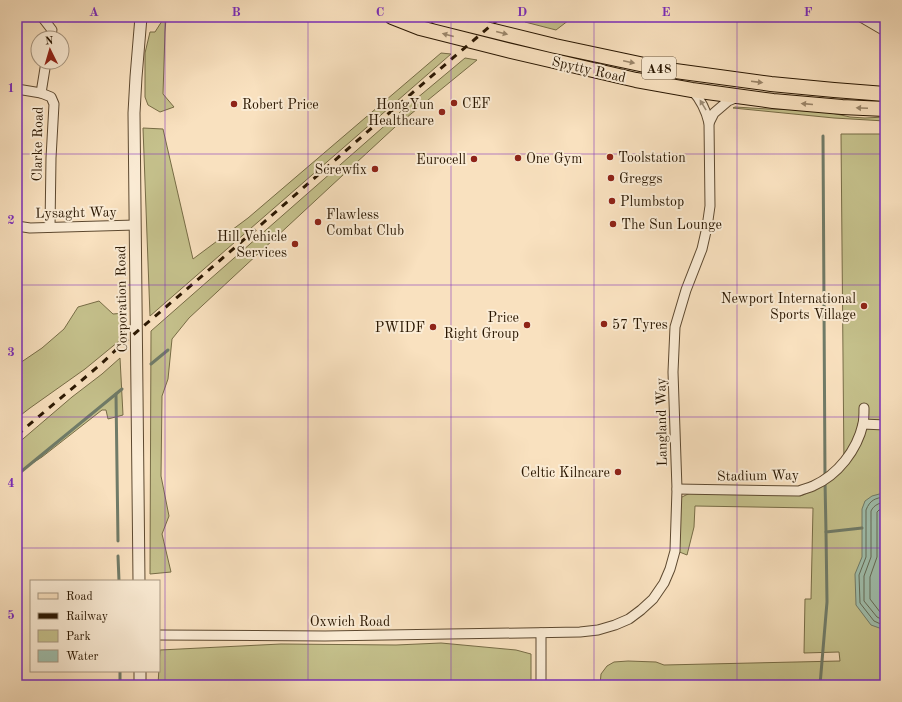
<svg xmlns="http://www.w3.org/2000/svg" width="902" height="702" viewBox="0 0 902 702" font-family="'Old Standard TT',serif">
  <style>
    .green { fill: #c5c18c; stroke: #776c46 }
    .water { fill: #9fbeac; stroke: #707b68 }
    .lines { fill: none; stroke-linecap: round; stroke-linejoin: round }
    .shore { stroke: #646a56; stroke-width: 1 }
    .stream { stroke: #707b68; stroke-width: 3 }
    .minor-casing { stroke: #5d4930; stroke-width: 11 }
    .tertiary-casing { stroke: #5d4930; stroke-width: 13 }
    .primary-casing { stroke: #291601; stroke-width: 16 }
    .minor { stroke: #fbecd5; stroke-width: 9 }
    .tertiary { stroke: #fbecd5; stroke-width: 11 }
    .primary { stroke: #f9e1bf; stroke-width: 14 }
    .rail { stroke: #291601; stroke-width: 3; stroke-dasharray: 7 7; stroke-linecap: butt }
    .oneway { fill: #9b866a }
    .oneway2 { fill: #9c8c76 }
    .grid { fill: none; stroke: #7b2cbf; stroke-width: 1; stroke-opacity: 0.55 }
    .poi-dot { fill: #8f2418; stroke: #fbecd5; stroke-width: 1.5 }
    .labels { text-anchor: middle; stroke-width: 4; stroke-linejoin: round; paint-order: stroke }
    .shield { fill: #fbecd5; stroke: #685641; stroke-width: 1 }
    .shield-label { font-size: 13px; font-weight: bold; fill: #291601 }
    .street-label { font-size: 14px; fill: #291601; stroke: #fbecd5 }
    .poi-label { font-size: 14px; fill: #291601; stroke: #fbecd5; text-anchor: start }
    .neatline { fill: none; stroke: #7b2cbf; stroke-width: 1.5 }
    .grid-label { font-size: 13px; text-anchor: middle; font-weight: bold; fill: #7b2cbf }
  </style>
  <rect width="100%" height="100%" fill="#f9e1bf"/>
  <filter id="stains"><feTurbulence type="fractalNoise" baseFrequency=".005" numOctaves="4"/><feColorMatrix values="0 0 0 0 .2 0 0 0 0 .09 0 0 0 0 .02 0 0 0 .5 -.17"/></filter>
  <radialGradient id="worn" r=".72"><stop offset=".6" stop-color="#630" stop-opacity="0"/><stop offset="1" stop-color="#630" stop-opacity=".3"/></radialGradient>
  <!-- green -->
  <g class="green">
    <polygon points="522,17 573,17 556,30 525,22"/>
    <polygon points="166,18 165,32 163,94 174,107 160,112 148,105 145,97 145,53 150,32 155,32 162,21"/>
    <polygon points="441,53 451,54 150,316 143,128 163,129 193,259 248,218"/>
    <polygon points="465,58 477,60 395,127 330,187 189,318 172,339 168,379 162,396 161,476 169,516 162,534 171,572 150,574 151,331 398,114"/>
    <polygon points="735,107 768,109 818,110 850,117 865,118 885,117 885,121 834,118 733,108"/>
    <polygon points="841,134 885,134 885,685 600,685 601,674 607,666 614,662 628,661 656,662 664,665 840,661 839,652 804,653 805,599 811,599 813,508 695,506 694,527 687,555 677,551 680,498 690,493 803,495 817,488 844,468"/>
    <polygon points="99,301 113,314 125,313 124,337 85,369 30,408 17,418 17,365 42,348 64,329 78,307"/>
    <polygon points="120,358 123,415 108,419 106,410 102,410 42,457 17,473 17,444 72,397 102,374"/>
    <polygon points="441,643 516,650 531,654 531,685 158,685 160,650 281,644 396,645"/>
  </g>
  <!-- water -->
  <polygon class="water" points="883,493 885,494 885,630 871,625 856,605 855,574 862,557 862,509 865,501 872,496"/>
  <g class="lines">
    <!-- shore -->
    <g class="shore">
      <path d="M 885,497 C 875,498 870,500 866,510 L 866,557 L 859,575 L 860,603 L 874,621 L 885,626"/>
      <path d="M 885,502 C 879,503 874,505 871,511 L 871,557 L 864,576 L 864,601 L 877,617 L 885,621"/>
      <polyline points="885,508 879,510 877,512 877,557 870,577 870,599 880,612 885,614"/>
    </g>
    <!-- stream -->
    <g class="stream">
      <polyline points="823,136 825,476"/>
      <polyline points="151,364 168,350"/>
      <polyline points="116,394 118,541"/>
      <polyline points="17,475 122,389"/>
      <polyline points="825,481 826,532"/>
      <polyline points="118,556 119,581"/>
      <polyline points="120,671 120,685"/>
      <polyline points="820,685 827,602 826,532 862,528"/>
    </g>
    <!-- minor casing -->
    <g class="minor-casing">
      <g id="minor">
        <polyline points="42,17 52,30 50,38"/>
        <polyline points="861,17 885,31"/>
        <polyline points="17,89 41,93 51,97 54,104 51,158 50,227"/>
        <polyline points="41,93 46,62"/>
        <polyline points="709,123 714,113 728,101 738,97"/>
        <polyline points="17,226 30,228 135,225"/>
        <polyline points="863,424 885,425"/>
        <path d="M 677,489 L 799,491 C 803,489 809,488 813,486 C 838,475 857,450 863,424 C 864,419 864,414 864,408"/>
        <polyline points="541,633 541,685"/>
        <path d="M 159,635 L 325,636 L 580,632 L 598,630 L 615,625 L 629,619 L 641,610 L 653,599 L 664,583 L 670,569 L 675,551 L 677,489 L 673,372 L 675,327 L 686,290 L 702,249 L 707,227 L 710,206 L 709,123 C 706,110 701,100 692,90"/>
      </g>
    </g>
    <!-- tertiary casing -->
    <g class="tertiary-casing">
      <g id="tertiary">
        <polyline points="139,581 134,113 136,77 141,17"/>
        <polyline points="140,671 140,685"/>
      </g>
    </g>
    <!-- primary casing -->
    <g class="primary-casing">
      <g id="primary">
        <polyline points="392,17 420,28 507,50 636,80 692,90 773,101 842,107 885,109"/>
        <polyline points="437,17 555,46 668,70 771,84 834,90 885,94"/>
      </g>
    </g>
    <!-- minor -->
    <use href="#minor" class="minor"/>
    <!-- tertiary -->
    <use href="#tertiary" class="tertiary"/>
    <!-- primary -->
    <use href="#primary" class="primary"/>
    <!-- rail -->
    <path class="rail" d="M 17,435 L 101,364 L 120,346 C 248,238 373,125 501,17"/>
  </g>
  <!-- one-way arrows -->
  <defs><path id="oneway-solid" d="M-6-.8H1V-3.2L6.5 0L1 3.2V.8H-6Z"/></defs>
  <g class="oneway">
    <use href="#oneway-solid" transform="translate(502 33) rotate(14)"/>
    <use href="#oneway-solid" transform="translate(448 35) rotate(-165)"/>
    <use href="#oneway-solid" transform="translate(629 62) rotate(12)"/>
    <use href="#oneway-solid" transform="translate(757 82) rotate(7)"/>
    <use href="#oneway-solid" transform="translate(807 104) rotate(-175)"/>
    <use href="#oneway-solid" transform="translate(862 108) rotate(-177)"/>
  </g>
  <use class="oneway2" href="#oneway-solid" transform="translate(703 105) rotate(-121)"/>
  <!-- grid -->
  <path class="grid" d="M 165,17 L 165,685M 308,17 L 308,685M 451,17 L 451,685M 594,17 L 594,685M 737,17 L 737,685M 17,154 L 885,154M 17,285 L 885,285M 17,417 L 885,417M 17,548 L 885,548"/>
  <!-- markers -->
  <g class="poi-dot">
    <circle cx="454" cy="103" r="4"/>
    <circle cx="234" cy="104" r="4"/>
    <circle cx="442" cy="112" r="4"/>
    <circle cx="610" cy="157" r="4"/>
    <circle cx="518" cy="158" r="4"/>
    <circle cx="474" cy="159" r="4"/>
    <circle cx="375" cy="169" r="4"/>
    <circle cx="611" cy="178" r="4"/>
    <circle cx="612" cy="201" r="4"/>
    <circle cx="318" cy="222" r="4"/>
    <circle cx="613" cy="224" r="4"/>
    <circle cx="295" cy="244" r="4"/>
    <circle cx="864" cy="306" r="4"/>
    <circle cx="604" cy="324" r="4"/>
    <circle cx="527" cy="325" r="4"/>
    <circle cx="433" cy="327" r="4"/>
    <circle cx="618" cy="472" r="4"/>
  </g>
  <g class="labels">
    <!-- shield labels -->
    <rect class="shield" x="642" y="57" width="34" height="22" rx="3"/>
    <g class="shield-label">
      <text x="659" y="73">A48</text>
    </g>
    <!-- street labels -->
    <g class="street-label">
      <text transform="translate(589 69) rotate(13)" y="5">Spytty Road</text>
      <text transform="translate(37 144) rotate(-89)" y="5">Clarke Road</text>
      <text transform="translate(76 212) rotate(-1)" y="5">Lysaght Way</text>
      <text transform="translate(121 299) rotate(-91)" y="5">Corporation Road</text>
      <text transform="translate(661 422) rotate(-91)" y="5">Langland Way</text>
      <text transform="translate(758 475) rotate(-1)" y="5">Stadium Way</text>
      <text x="350" y="626">Oxwich Road</text>
    </g>
    <!-- poi labels -->
    <g class="poi-label">
      <text x="462" y="108">CEF</text>
      <text x="242" y="109">Robert Price</text>
      <text x="434" y="109" text-anchor="end">HongYun<tspan x="434" dy="16">Healthcare</tspan></text>
      <text x="618" y="162">Toolstation</text>
      <text x="526" y="163">One Gym</text>
      <text x="466" y="164" text-anchor="end">Eurocell</text>
      <text x="367" y="174" text-anchor="end">Screwfix</text>
      <text x="619" y="183">Greggs</text>
      <text x="620" y="206">Plumbstop</text>
      <text x="326" y="219">Flawless<tspan x="326" dy="16">Combat Club</tspan></text>
      <text x="621" y="229">The Sun Lounge</text>
      <text x="287" y="241" text-anchor="end">Hill Vehicle<tspan x="287" dy="16">Services</tspan></text>
      <text x="856" y="303" text-anchor="end">Newport International<tspan x="856" dy="16">Sports Village</tspan></text>
      <text x="519" y="322" text-anchor="end">Price<tspan x="519" dy="16">Right Group</tspan></text>
      <text x="612" y="329">57 Tyres</text>
      <text x="425" y="332" text-anchor="end">PWIDF</text>
      <text x="610" y="477" text-anchor="end">Celtic Kilncare</text>
    </g>
  </g>
  <!-- margin -->
  <rect width="902" height="702" fill="none" stroke="#f9e1bf" stroke-width="44"/>
  <!-- legend -->
  <rect x="30" y="580" width="130" height="92" fill="#fbecd5" stroke="#a79680"/>
  <rect x="38" y="593" width="20" height="6" fill="#f9e1bf" stroke="#a79680"/>
  <text x="66" y="600" font-size="12" fill="#291601">Road</text>
  <rect x="38" y="613" width="20" height="6" fill="#291601" stroke="#a79680"/>
  <text x="66" y="620" font-size="12" fill="#291601">Railway</text>
  <rect x="38" y="630" width="20" height="12" fill="#c5c18c" stroke="#a79680"/>
  <text x="66" y="640" font-size="12" fill="#291601">Park</text>
  <rect x="38" y="650" width="20" height="12" fill="#9fbeac" stroke="#a79680"/>
  <text x="66" y="660" font-size="12" fill="#291601">Water</text>
  <!-- north arrow -->
  <g transform="translate(50 50) rotate(355)"><circle r="19" fill="#fbecd5" stroke="#a79680"/>
  <path d="M0-3L7 15L0 10L-7 15Z" fill="#8f2418"/>
  <text y="-6" font-size="11" font-weight="bold" text-anchor="middle" fill="#291601">N</text>
  </g>
  <rect x="22" y="22" width="858" height="658" class="neatline"/>
  <g class="grid-label">
    <text x="94" y="16">A</text>
    <text x="236" y="16">B</text>
    <text x="380" y="16">C</text>
    <text x="522" y="16">D</text>
    <text x="666" y="16">E</text>
    <text x="808" y="16">F</text>
    <text x="11" y="92">1</text>
    <text x="11" y="224">2</text>
    <text x="11" y="356">3</text>
    <text x="11" y="487">4</text>
    <text x="11" y="619">5</text>
  </g>
  <rect width="100%" height="100%" filter="url(#stains)"/>
  <rect width="100%" height="100%" fill="url(#worn)"/>
</svg>
